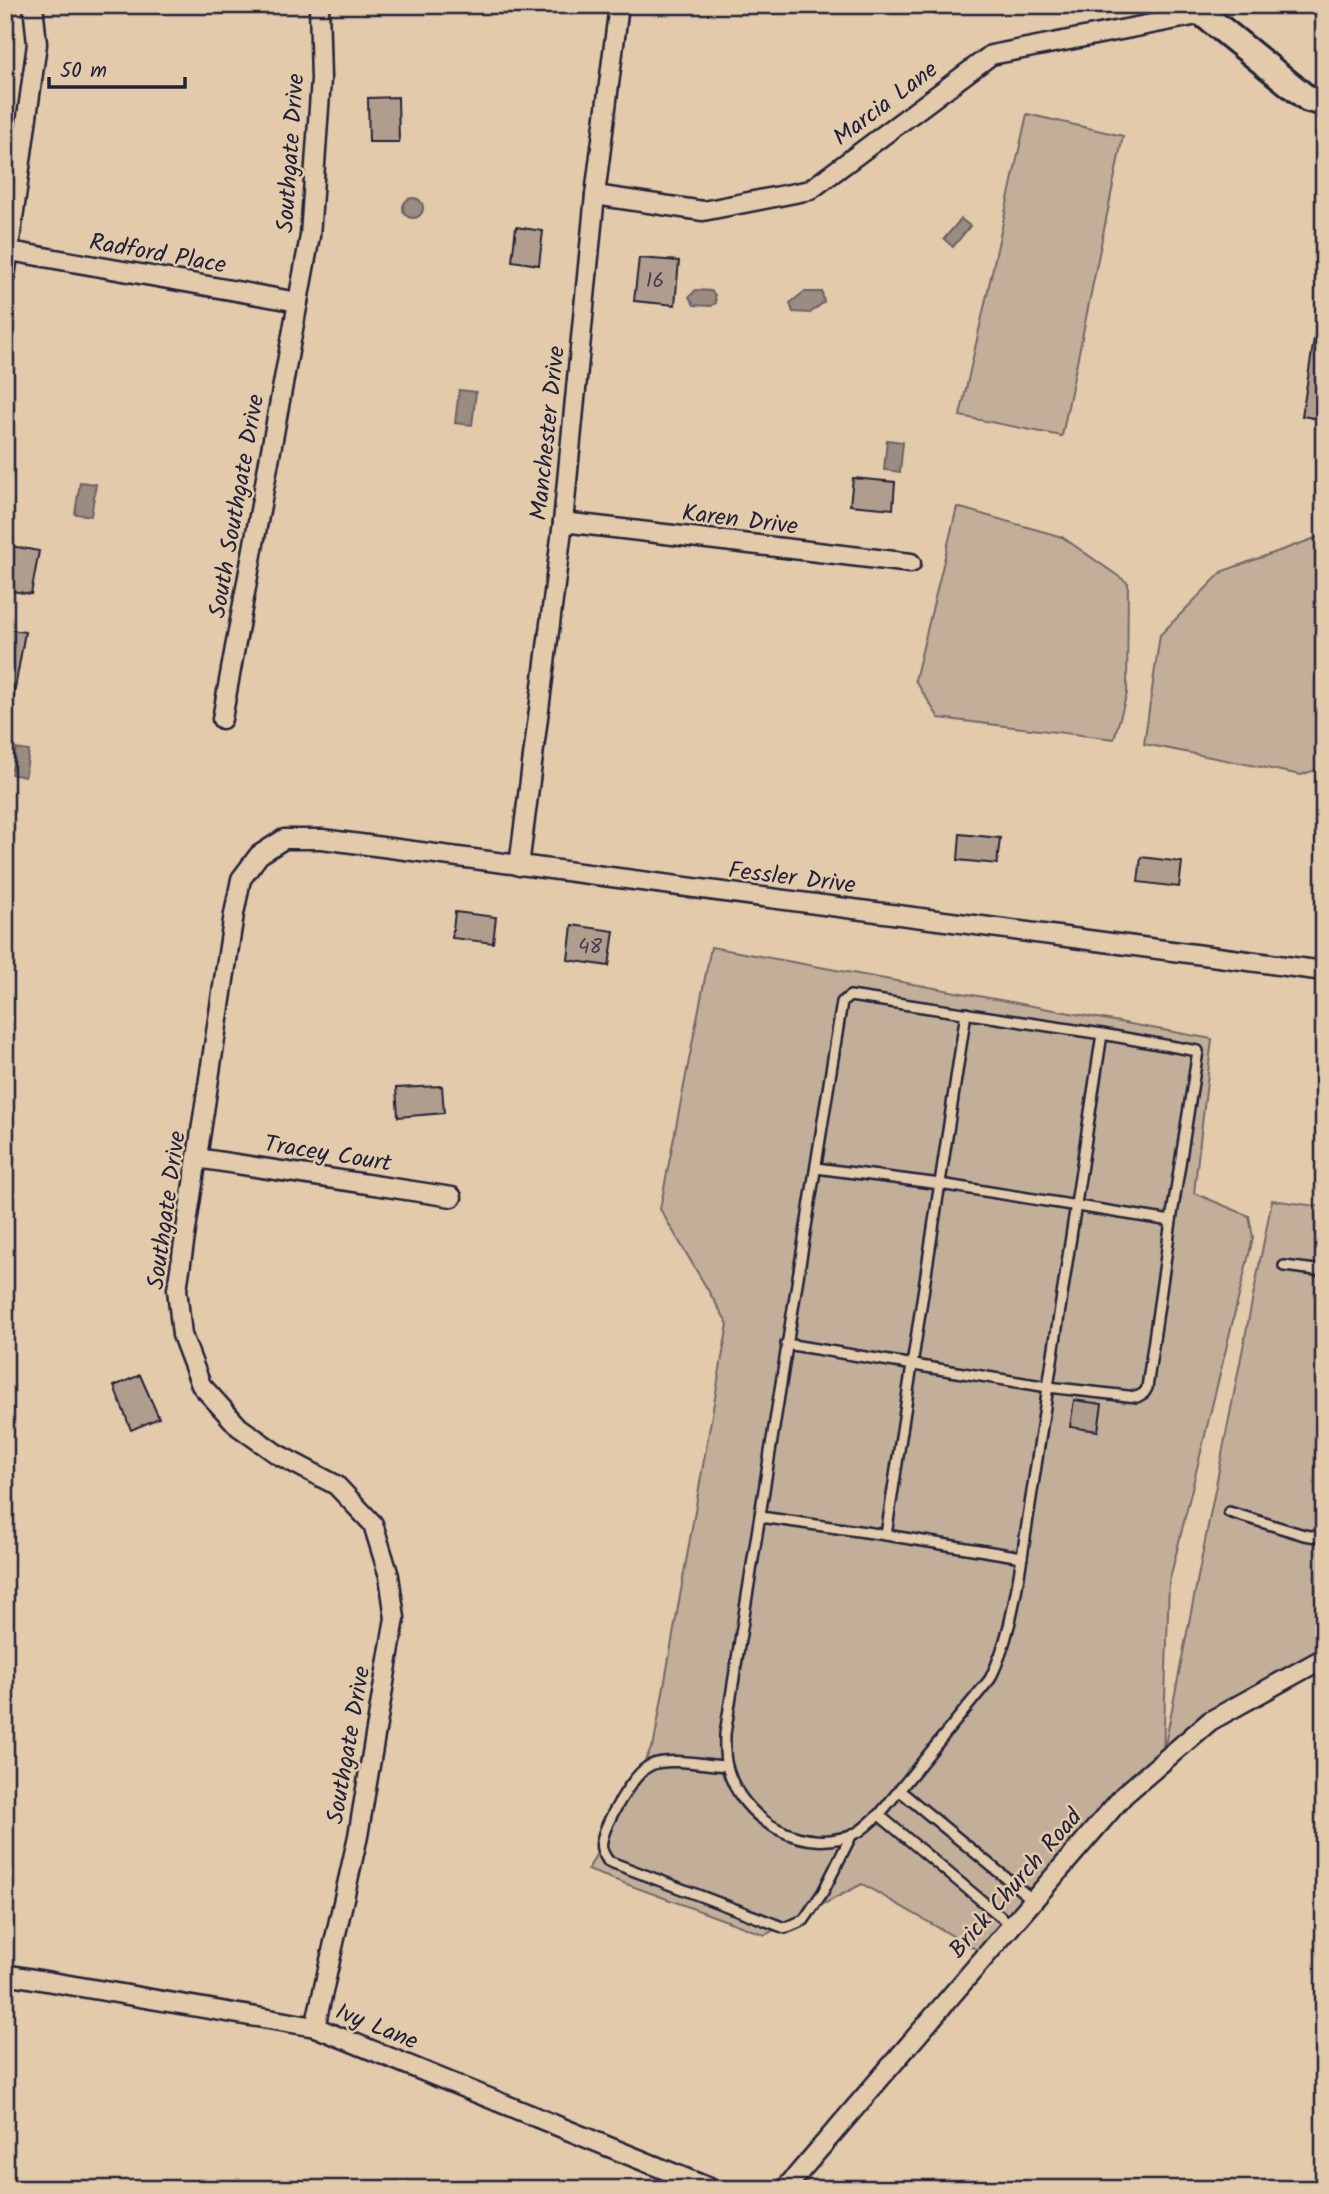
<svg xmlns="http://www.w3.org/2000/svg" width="1329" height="2194" viewBox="0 0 1329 2194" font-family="Kalam,sans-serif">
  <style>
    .green { fill: #c3af99; stroke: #72686a; stroke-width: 2 }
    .water { fill: #9b8c82; stroke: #6b6266; stroke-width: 2 }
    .building { fill: #b09d8e; stroke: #22223b; stroke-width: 2 }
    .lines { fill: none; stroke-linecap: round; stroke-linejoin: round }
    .lane-casing { stroke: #22223b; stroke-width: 14 }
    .street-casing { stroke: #22223b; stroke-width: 23 }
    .secondary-casing { stroke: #22223b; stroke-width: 30 }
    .lane { stroke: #e2caab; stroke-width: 9 }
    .street { stroke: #e2caab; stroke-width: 18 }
    .secondary { stroke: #e2caab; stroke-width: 24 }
    .labels { text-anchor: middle; stroke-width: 5; stroke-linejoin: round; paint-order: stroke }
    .number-label { font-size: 21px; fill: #464150 }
    .street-label { font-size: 24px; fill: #22223b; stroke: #e2caab }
  </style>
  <rect width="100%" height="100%" fill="#e2caab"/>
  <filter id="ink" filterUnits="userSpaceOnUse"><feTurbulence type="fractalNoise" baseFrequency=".0143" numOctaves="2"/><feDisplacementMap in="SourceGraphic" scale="14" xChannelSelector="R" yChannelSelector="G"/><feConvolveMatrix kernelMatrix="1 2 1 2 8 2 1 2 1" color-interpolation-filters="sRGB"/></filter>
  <g filter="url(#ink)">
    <!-- green -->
    <g class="green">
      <polygon points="1027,114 1123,136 1062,436 960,416"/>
      <polygon points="957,507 1062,537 1128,583 1127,693 1114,739 939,718 915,680"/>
      <polygon points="1324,535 1324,767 1301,775 1144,744 1160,635 1223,571"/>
      <polygon points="711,947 1212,1039 1194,1193 1249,1216 1253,1238 1169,1583 1163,1755 1272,1200 1324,1207 1324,1658 1210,1721 1124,1795 986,1955 862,1884 765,1935 588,1870 654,1743 728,1324 660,1209"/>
    </g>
    <!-- water -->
    <g class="water">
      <circle cx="413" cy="208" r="10"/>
      <polygon points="961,219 970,226 953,247 944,239"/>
      <polygon points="696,290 711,291 715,295 716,303 711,306 694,305 689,297"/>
      <polygon points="804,292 822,292 824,302 810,313 793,312 790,303"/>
      <polygon points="459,390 476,392 472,425 455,423"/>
      <polygon points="887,440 903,442 900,472 884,470"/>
      <polygon points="80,482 96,484 91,516 75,514"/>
      <polygon points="16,749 29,751 25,777 11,774"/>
    </g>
    <!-- building -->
    <g class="building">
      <polygon points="398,97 399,142 369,142 368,98"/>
      <polygon points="516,227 543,231 539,265 512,261"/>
      <polygon points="639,258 679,261 675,305 634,301"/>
      <polygon points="1315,332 1324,333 1324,420 1302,416"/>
      <polygon points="853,478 895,482 893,509 850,505"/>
      <polygon points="11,546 39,551 31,594 5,590"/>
      <polygon points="5,629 25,632 13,700 5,700"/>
      <polygon points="960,834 1000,838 997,864 958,860"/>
      <polygon points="1141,857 1182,862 1179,887 1138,882"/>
      <polygon points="455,912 496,917 493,943 452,938"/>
      <polygon points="572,925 614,931 609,966 568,960"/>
      <polygon points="442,1086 444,1113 398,1117 396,1088"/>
      <polygon points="140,1375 159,1418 131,1430 114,1386"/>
      <polygon points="1074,1400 1102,1404 1098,1431 1070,1427"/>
    </g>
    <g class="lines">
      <!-- lane casing -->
      <g class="lane-casing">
        <g id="lane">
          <path d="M 850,996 L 1102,1034 L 1022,1557 C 1015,1599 1009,1641 990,1679 L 879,1815 C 872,1820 865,1828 858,1832 C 805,1858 740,1820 727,1766 C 724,1756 725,1744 725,1734 L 842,1002 Z"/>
          <polyline points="966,1013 886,1535 1022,1557"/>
          <polyline points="816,1168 940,1184 1171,1221 1198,1051 1102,1034"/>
          <polyline points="1284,1266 1324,1271"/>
          <polyline points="786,1344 1048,1387 1137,1397 1144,1393 1147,1388 1171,1221"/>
          <polyline points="1229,1512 1304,1535 1324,1538"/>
          <polyline points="761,1517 886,1535"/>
          <path d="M 726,1766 C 706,1765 668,1757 651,1765 C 634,1772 605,1823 602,1841 C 600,1849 604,1854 608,1861 L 785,1928 L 804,1920 L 823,1892 L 852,1834"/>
          <polyline points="899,1790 1034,1901"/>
          <polyline points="879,1815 1012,1926"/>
        </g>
      </g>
      <!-- street casing -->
      <g class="street-casing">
        <g id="street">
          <polyline points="595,195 703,211 810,190 991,55 1203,14"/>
          <polyline points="10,251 298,302"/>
          <polyline points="5,277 37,44 33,5"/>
          <polyline points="563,522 911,563"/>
          <polyline points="222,719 310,236 321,79 319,5"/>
          <polyline points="519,866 563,522 595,195 619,5"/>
          <polyline points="197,1158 452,1197"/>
          <polyline points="5,1974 315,2027 712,2189"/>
          <polyline points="315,2027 358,1836 395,1618 389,1576 373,1524 336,1485 277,1454 239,1427 201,1385 182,1335 177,1289 234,914 241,879 259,855 284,839 322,839 1324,971"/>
          <polyline points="785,2189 1124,1795 1210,1721 1324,1658"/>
        </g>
      </g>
      <!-- secondary casing -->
      <g class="secondary-casing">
        <polyline id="secondary" points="1196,5 1203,14 1308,99 1324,103"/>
      </g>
      <!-- lane -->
      <use href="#lane" class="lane"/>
      <!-- street -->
      <use href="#street" class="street"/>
      <!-- secondary -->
      <use href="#secondary" class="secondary"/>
    </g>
  </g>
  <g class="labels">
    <!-- number labels -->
    <g class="number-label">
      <text x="655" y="287">16</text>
      <text x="590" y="953">48</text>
    </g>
    <!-- street labels -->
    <g class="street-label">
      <text transform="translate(885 103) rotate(-37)" y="8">Marcia Lane</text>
      <text transform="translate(290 153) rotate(-86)" y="8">Southgate Drive</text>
      <text transform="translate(158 253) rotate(10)" y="8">Radford Place</text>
      <text transform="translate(547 433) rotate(-84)" y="8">Manchester Drive</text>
      <text transform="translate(236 506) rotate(-80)" y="8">South Southgate Drive</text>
      <text transform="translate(740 519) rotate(7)" y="8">Karen Drive</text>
      <text transform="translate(792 877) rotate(7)" y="8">Fessler Drive</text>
      <text transform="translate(328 1153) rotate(9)" y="8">Tracey Court</text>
      <text transform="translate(166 1210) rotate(-82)" y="8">Southgate Drive</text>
      <text transform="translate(348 1745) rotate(-80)" y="8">Southgate Drive</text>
      <text transform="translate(1015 1883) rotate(-49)" y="8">Brick Church Road</text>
      <text transform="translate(377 2026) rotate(22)" y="8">Ivy Lane</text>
    </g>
  </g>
  <!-- margin -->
  <rect width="1329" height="2194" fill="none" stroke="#e2caab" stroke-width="28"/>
  <rect x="14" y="14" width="1301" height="2166" fill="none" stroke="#22223b" stroke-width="2.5" filter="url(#ink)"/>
  <!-- scale -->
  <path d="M49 77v10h136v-10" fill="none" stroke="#22223b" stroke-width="3.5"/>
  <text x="60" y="77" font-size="21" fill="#22223b" stroke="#e2caab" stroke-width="5" paint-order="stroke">50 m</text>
</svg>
